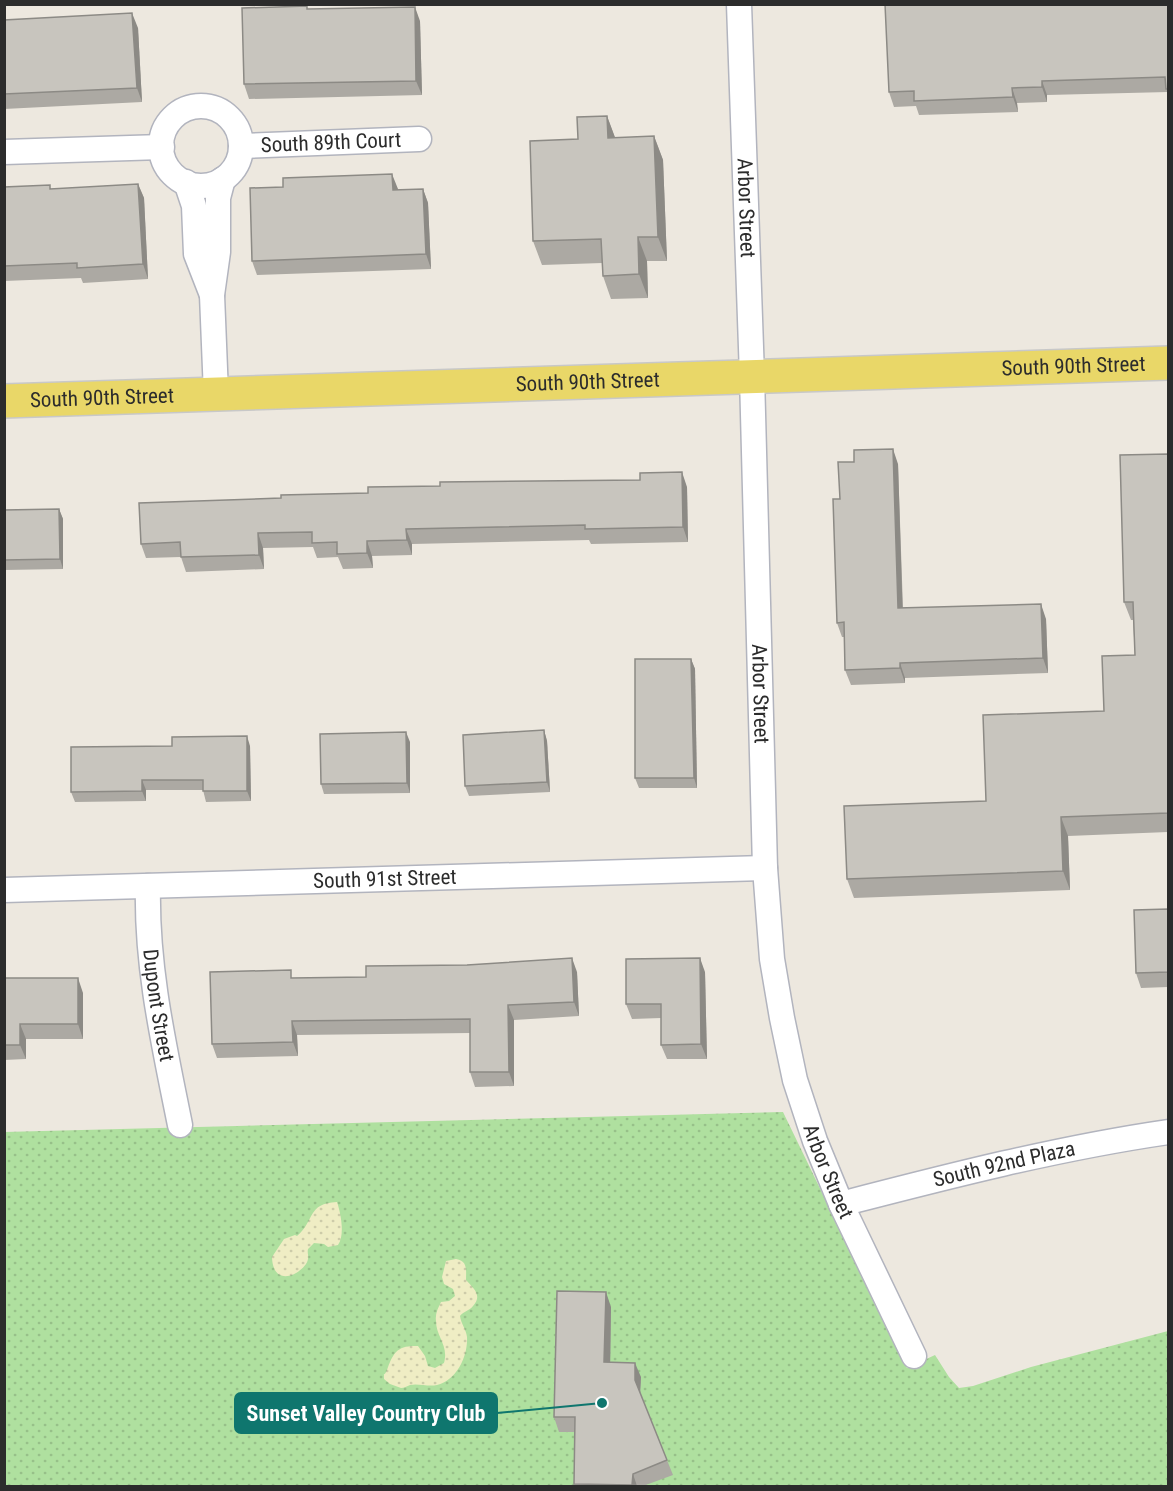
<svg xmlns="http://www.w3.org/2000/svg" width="1173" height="1491" viewBox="0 0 1173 1491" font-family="'Roboto Condensed',sans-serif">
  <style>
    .grass { fill: url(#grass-dots) }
    .sand { fill: url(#sand-dots) }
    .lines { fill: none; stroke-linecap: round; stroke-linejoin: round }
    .street-casing { stroke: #b2b4be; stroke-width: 27 }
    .primary-casing { stroke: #c8c8c8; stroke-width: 36 }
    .street { stroke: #fff; stroke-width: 24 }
    .primary { stroke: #e9d768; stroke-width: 33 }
    .wall { fill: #aca9a3 }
    .shaded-wall { fill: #8c8a85 }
    .building { fill: #c8c5be; stroke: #8c8a85; stroke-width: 1.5 }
    .labels { text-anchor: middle; stroke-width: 5; stroke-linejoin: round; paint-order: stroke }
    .street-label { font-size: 21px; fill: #2c2c2c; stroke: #fff }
    .leader { fill: none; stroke: #0f766e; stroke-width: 2 }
    .callout-dot { fill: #0f766e; stroke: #fff; stroke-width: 2 }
    .callout { fill: #0f766e; stroke: #0f766e; stroke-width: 2 }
    .callout-label { font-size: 22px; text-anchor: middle; font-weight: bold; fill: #fff }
  </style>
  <defs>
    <pattern id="grass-dots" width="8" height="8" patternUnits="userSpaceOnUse" patternTransform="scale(1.5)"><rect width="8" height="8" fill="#afe09f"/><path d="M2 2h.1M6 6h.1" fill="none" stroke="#97c089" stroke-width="1.8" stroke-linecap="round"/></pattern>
    <pattern id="sand-dots" width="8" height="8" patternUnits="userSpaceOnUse" patternTransform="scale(1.5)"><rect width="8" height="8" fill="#efedc4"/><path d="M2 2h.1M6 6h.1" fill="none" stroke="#cdcba9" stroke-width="1.8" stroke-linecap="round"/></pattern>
  </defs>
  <rect width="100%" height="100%" fill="#ede8df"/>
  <!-- grass -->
  <polygon class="grass" points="783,1112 907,1368 935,1355 949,1377 959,1388 973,1386 1031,1367 1168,1331 1168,1486 5,1486 4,1132"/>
  <!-- sand -->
  <g class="sand">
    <path d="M 337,1202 C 341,1214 345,1235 338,1245 L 328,1247 L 324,1244 L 314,1243 L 308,1249 C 307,1253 309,1256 308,1259 C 306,1272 273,1291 272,1257 L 284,1239 L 295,1235 L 297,1236 C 315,1221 307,1203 337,1202 Z"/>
    <path d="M 456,1259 C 468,1261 466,1270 466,1280 C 473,1288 483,1295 473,1306 C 469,1311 464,1311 460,1316 C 461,1324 466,1329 467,1337 C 468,1356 457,1380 437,1385 C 428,1387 418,1383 410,1385 C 407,1386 404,1388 401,1388 L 390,1384 L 384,1379 C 384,1369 383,1379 387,1370 C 393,1353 397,1345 418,1346 L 425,1356 L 428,1366 L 435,1368 L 444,1363 C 449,1345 436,1337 436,1321 C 435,1314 438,1308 441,1302 L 449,1301 L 455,1296 L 453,1289 L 444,1284 L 442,1277 L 446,1261 Z"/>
  </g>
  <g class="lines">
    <!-- street casing -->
    <g class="street-casing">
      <g id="street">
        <path id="s1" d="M 739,4 L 752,376 L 765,868 L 772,959 L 782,1018 L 795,1080 L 815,1141 L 841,1204 L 914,1356"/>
        <circle cx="201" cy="146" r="40"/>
        <path id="s2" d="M 241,146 L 419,139"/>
        <polyline points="4,152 162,147"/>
        <polyline points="186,182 194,206 196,254 212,295"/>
        <polyline points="216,394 212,295 218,252 218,198 223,179"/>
        <path id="s3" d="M 148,886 C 146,967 164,1045 180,1125"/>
        <path id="s4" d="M 4,890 L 765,868"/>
        <path id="s5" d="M 841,1204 C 949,1176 1058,1148 1168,1132"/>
      </g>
    </g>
    <!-- primary casing -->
    <g class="primary-casing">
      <g id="primary">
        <path id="s6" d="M 4,401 L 1168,363"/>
      </g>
    </g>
    <!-- street -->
    <use href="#street" class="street"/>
    <!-- primary -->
    <use href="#primary" class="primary"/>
  </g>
  <!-- wall -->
  <g class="wall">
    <polygon points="1168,4 1168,95 1168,92 1047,95 1047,102 1017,103 1018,112 919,115 916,106 894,107 889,92"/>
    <polygon points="308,9 420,21 422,95 249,99 244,84"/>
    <polygon points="4,20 138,28 142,102 4,109"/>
    <polygon points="607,116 615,138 654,136 663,160 667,261 647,261 648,298 611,299 603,276 602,263 542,265 533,241 578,139"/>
    <polygon points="138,184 144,198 148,279 83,283 81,278 4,281 4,187 51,189"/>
    <polygon points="398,189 398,190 423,189 428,203 431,269 257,275 252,261"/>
    <polygon points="1168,454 1168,832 1068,836 1070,890 854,898 847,879 986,801 1104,711 1135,655 1133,620 1131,620 1124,602"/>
    <polygon points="898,464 903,608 1046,619 1048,673 905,678 905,683 851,685 845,670 844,637 842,637 837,623 840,499"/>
    <polygon points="687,487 688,542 591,544 589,540 412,544 412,555 372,556 373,568 343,569 338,557 317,558 313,547 263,548 264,569 186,572 181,557 146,558 141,544"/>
    <polygon points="59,509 63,519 63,569 4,570 4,510"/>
    <polygon points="691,659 695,669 697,788 639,788 635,778"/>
    <polygon points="544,730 547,741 550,792 469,796 465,786"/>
    <polygon points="410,742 410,793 324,794 321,784"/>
    <polygon points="172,746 250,746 251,801 206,802 203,790 146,790 146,801 75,802 71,792"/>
    <polygon points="1168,909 1168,987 1141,988 1136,973"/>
    <polygon points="577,972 579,1016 514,1020 514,1086 475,1087 470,1072 470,1033 297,1035 298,1056 217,1058 212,1044 294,978 366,977"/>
    <polygon points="705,972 707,1059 667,1059 661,1045 661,1018 632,1019 626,1004"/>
    <polygon points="4,978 83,993 83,1039 26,1039 26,1059 4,1060"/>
    <polygon points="611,1307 610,1362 641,1377 640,1393 673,1475 643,1486 575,1486 574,1484 575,1432 559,1432 554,1417"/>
  </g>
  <!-- shaded-wall -->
  <g class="shaded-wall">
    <polygon points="415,7 420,21 422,95 416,81"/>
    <polygon points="132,13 138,28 142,102 137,88"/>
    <polygon points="1042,81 1047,95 1047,102 1042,87"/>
    <polygon points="1012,88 1017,103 1018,112 1013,97"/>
    <polygon points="607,116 616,140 608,138"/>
    <polygon points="654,136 663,160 667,261 658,237"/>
    <polygon points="392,174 398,189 398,205 393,190"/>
    <polygon points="138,184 144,198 148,279 143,264"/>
    <polygon points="423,189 428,203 431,269 426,254"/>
    <polygon points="638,237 647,261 648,298 639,274"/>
    <polygon points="893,449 898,464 903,623 898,608"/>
    <polygon points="682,472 687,487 688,542 683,527"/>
    <polygon points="59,509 63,519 63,569 60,559"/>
    <polygon points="406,529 412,544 412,555 407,540"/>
    <polygon points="258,533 263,548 264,569 259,555"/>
    <polygon points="367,541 372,556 373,568 367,553"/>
    <polygon points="1041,604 1046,619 1048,673 1043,658"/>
    <polygon points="691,659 695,669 697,788 694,778"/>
    <polygon points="900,663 905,678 905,683 900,668"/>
    <polygon points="544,730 547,741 550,792 547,782"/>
    <polygon points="406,732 410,742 410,793 407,783"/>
    <polygon points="247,736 250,746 251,801 247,791"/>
    <polygon points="142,780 146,790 146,801 142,791"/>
    <polygon points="1061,817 1068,836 1070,890 1063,871"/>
    <polygon points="572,958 577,972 579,1016 574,1002"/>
    <polygon points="700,958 705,972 707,1059 701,1044"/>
    <polygon points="78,978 83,993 83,1039 78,1024"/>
    <polygon points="508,1005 514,1020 514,1086 509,1072"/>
    <polygon points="292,1021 297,1035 298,1056 293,1042"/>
    <polygon points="20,1024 26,1039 26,1059 20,1045"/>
    <polygon points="606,1292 611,1307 610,1376 604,1362"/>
    <polygon points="635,1363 641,1377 640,1395 635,1380"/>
    <polygon points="633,1474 637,1486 632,1486 632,1485"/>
  </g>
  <!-- building -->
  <g class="building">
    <polygon points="885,4 1168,4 1168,89 1166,89 1165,77 1042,81 1042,87 1012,88 1013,97 914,101 914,91 889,92"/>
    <polygon points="307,6 307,9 415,7 416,81 244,84 242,8"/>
    <polygon points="132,13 137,88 4,94 4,20"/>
    <polygon points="607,116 608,138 654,136 658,237 638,237 639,274 603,276 601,239 533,241 530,141 578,139 577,117"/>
    <polygon points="392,174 393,190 423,189 426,254 252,261 250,188 283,187 283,178"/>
    <polygon points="138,184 143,264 77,268 77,263 4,266 4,187 50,185 50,189"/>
    <polygon points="893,449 898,608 1041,604 1043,658 900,663 900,668 845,670 844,622 837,623 833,499 840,499 838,462 854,462 854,450"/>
    <polygon points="1168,454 1168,813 1061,817 1063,871 847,879 844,806 986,801 983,715 1104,711 1102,656 1135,655 1133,602 1124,602 1120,455"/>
    <polygon points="682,472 683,527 585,529 585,525 406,529 407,540 367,541 367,553 337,554 337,542 312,543 312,532 258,533 259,555 181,557 180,542 141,544 139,503 281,498 281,495 368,493 368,487 440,486 440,482 640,480 640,473"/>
    <polygon points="59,509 60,559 4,560 4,510"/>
    <polygon points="635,659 691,659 694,778 635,778"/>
    <polygon points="544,730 547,782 465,786 463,735"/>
    <polygon points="406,732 407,783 321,784 320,734"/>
    <polygon points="247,736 247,791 203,791 203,780 142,780 142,791 71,792 71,747 172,746 172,737"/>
    <polygon points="1168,909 1168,972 1136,973 1134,910"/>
    <polygon points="572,958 574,1002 508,1005 509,1072 470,1072 470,1019 292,1021 293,1042 212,1044 210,972 291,970 291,978 366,977 366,966 467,965"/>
    <polygon points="700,958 701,1044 661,1045 661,1004 626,1004 626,959"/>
    <polygon points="4,978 78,978 78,1024 20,1024 20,1045 4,1045"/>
    <polygon points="557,1291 606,1292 604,1362 635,1363 635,1380 667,1460 633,1474 632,1485 574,1484 575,1417 554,1417"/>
  </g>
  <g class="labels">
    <!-- street labels -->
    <g class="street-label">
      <text dy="7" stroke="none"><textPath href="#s2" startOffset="90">South 89th Court</textPath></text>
      <text dy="7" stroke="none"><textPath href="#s1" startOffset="204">Arbor Street</textPath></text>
      <text dy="7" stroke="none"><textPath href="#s6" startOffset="1070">South 90th Street</textPath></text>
      <text dy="7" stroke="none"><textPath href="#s6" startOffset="584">South 90th Street</textPath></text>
      <text dy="7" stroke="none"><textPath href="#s6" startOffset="98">South 90th Street</textPath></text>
      <text dy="7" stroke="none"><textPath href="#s1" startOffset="690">Arbor Street</textPath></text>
      <text dy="7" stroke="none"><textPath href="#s4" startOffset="381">South 91st Street</textPath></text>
      <text dy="7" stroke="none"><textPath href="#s3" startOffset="120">Dupont Street</textPath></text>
      <text dy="7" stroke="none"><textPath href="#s5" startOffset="168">South 92nd Plaza</textPath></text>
      <text dy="7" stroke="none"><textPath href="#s1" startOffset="1176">Arbor Street</textPath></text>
    </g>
  </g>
  <!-- callouts -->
  <path class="leader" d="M602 1403L497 1413"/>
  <circle class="callout-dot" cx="602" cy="1403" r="6"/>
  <rect class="callout" x="235" y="1393" width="262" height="40" rx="6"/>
  <g class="callout-label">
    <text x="366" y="1421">Sunset Valley Country Club</text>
  </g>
  <!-- border -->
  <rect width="1173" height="1491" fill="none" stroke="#2c2c2c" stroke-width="12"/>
</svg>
